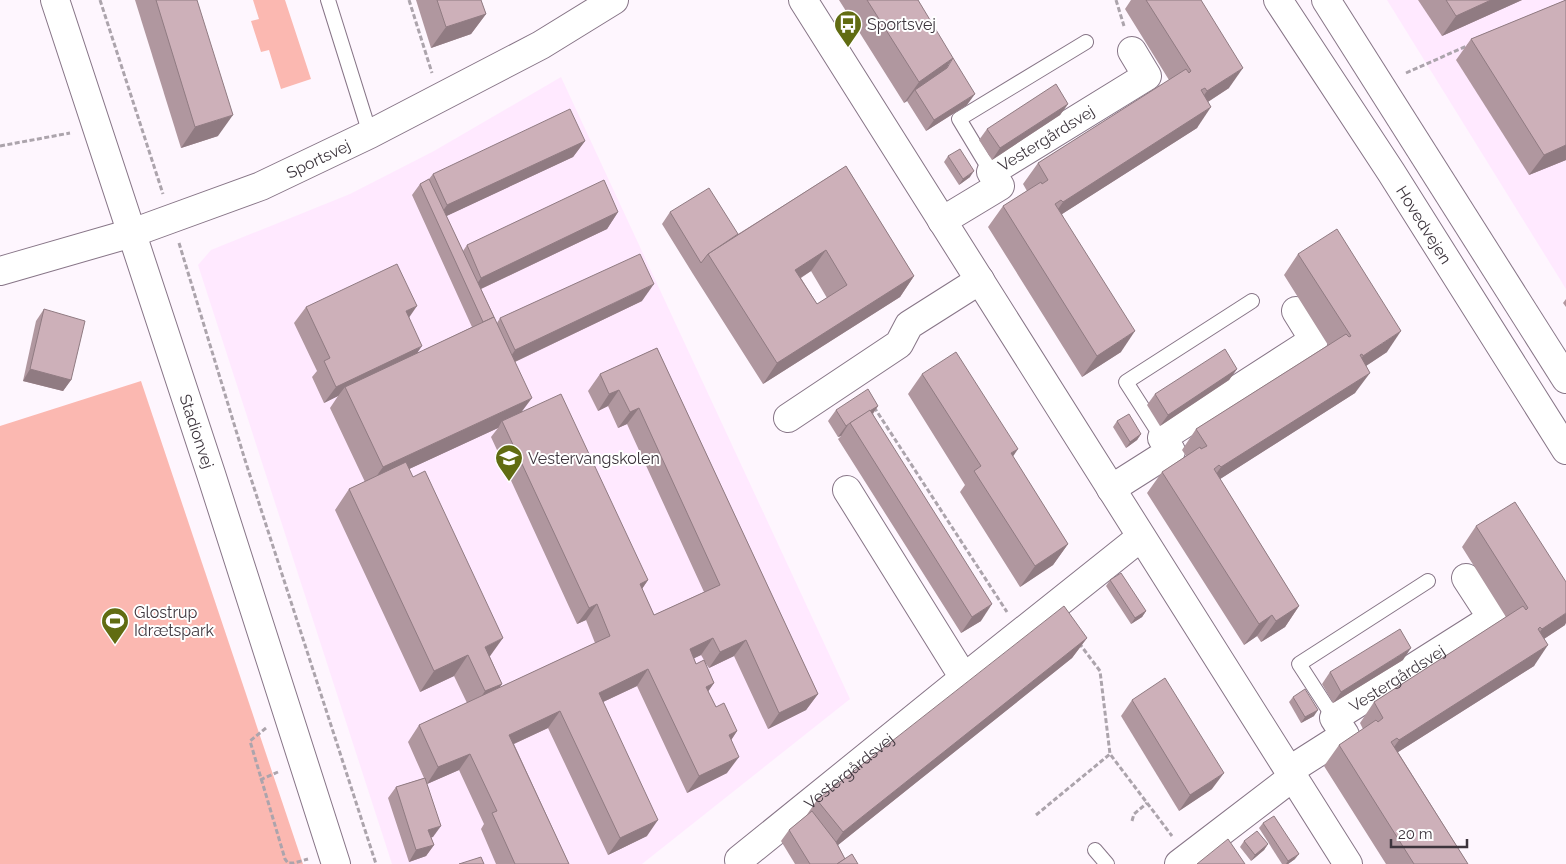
<svg xmlns="http://www.w3.org/2000/svg" width="1566" height="864" viewBox="0 0 1566 864" font-family="Raleway,sans-serif">
  <style>
    .built { fill: #ffe9ff }
    .green { fill: #fbb8b1 }
    .lines { fill: none; stroke-linecap: round; stroke-linejoin: round }
    .lane-casing { stroke: #877587; stroke-width: 16 }
    .street-casing { stroke: #877587; stroke-width: 30 }
    .secondary-casing { stroke: #877587; stroke-width: 30 }
    .path { stroke: #aca4ac; stroke-width: 3; stroke-dasharray: 5 2.5; stroke-linecap: butt }
    .lane { stroke: #fff; stroke-width: 14 }
    .street { stroke: #fff; stroke-width: 28 }
    .secondary { stroke: #fff; stroke-width: 28 }
    .wall { fill: #b0979f; fill-rule: evenodd }
    .shaded-wall { fill: #907b82 }
    .building { fill: #cdb0b9; stroke: #907b82; fill-rule: evenodd }
    .labels { text-anchor: middle; stroke-width: 4; stroke-linejoin: round; paint-order: stroke }
    .poi-label { font-size: 16px; fill: #3d353d; stroke: #fff; text-anchor: start }
    .street-label { font-size: 16px; fill: #3d353d; stroke: #fff }
  </style>
  <rect width="100%" height="100%" fill="#fef6fe"/>
  <!-- built -->
  <g class="built">
    <polygon points="1387,0 1566,0 1566,289"/>
    <polygon points="561,77 850,699 642,864 392,864 198,265 211,250 350,194 434,151"/>
  </g>
  <!-- green -->
  <g class="green">
    <polygon points="253,0 285,0 311,79 281,89 269,50 261,52 251,21 259,19"/>
    <polygon points="141,381 303,864 0,864 0,426"/>
  </g>
  <g class="lines">
    <!-- lane casing -->
    <g class="lane-casing">
      <g id="lane">
        <polyline points="328,0 370,134"/>
        <polyline points="991,172 959,119 1086,42"/>
        <polyline points="1162,438 1126,382 1252,301"/>
        <polyline points="1334,718 1299,664 1428,581"/>
        <polyline points="1095,850 1107,864"/>
      </g>
    </g>
    <!-- street casing -->
    <g class="street-casing">
      <g id="street">
        <polyline points="803,0 1348,864"/>
        <path id="s1" d="M 942,221 L 1000,186 L 991,172 L 1147,76 L 1132,51"/>
        <polyline points="788,418 899,344 909,325 980,280"/>
        <polyline points="1111,489 1171,451 1162,438 1314,340 1296,311"/>
        <polyline points="847,490 964,678"/>
        <path id="s2" d="M 1290,770 L 1345,735 L 1334,718 L 1492,618 L 1466,578"/>
        <path id="s3" d="M 741,864 L 739,860 L 964,678 L 1141,537"/>
        <polyline points="1179,864 1294,776"/>
      </g>
    </g>
    <!-- secondary casing -->
    <g class="secondary-casing">
      <g id="secondary">
        <path id="s4" d="M 55,0 L 211,474 L 336,864"/>
        <path id="s5" d="M 1278,0 L 1391,172 L 1566,450"/>
        <polyline points="1326,0 1566,379"/>
        <path id="s6" d="M 0,271 L 132,233 L 261,186 L 370,134 L 541,45 L 614,0"/>
      </g>
    </g>
    <!-- path -->
    <g class="path">
      <polyline points="100,0 163,194"/>
      <polyline points="409,0 432,73"/>
      <polyline points="1116,0 1124,26"/>
      <polyline points="1406,73 1469,45"/>
      <polyline points="0,146 70,133"/>
      <polyline points="179,243 245,460 376,864"/>
      <polyline points="874,407 1007,612"/>
      <polyline points="1079,643 1100,671 1110,754 1172,836"/>
      <polyline points="266,728 250,741 285,859 288,863 294,863 308,859"/>
      <polyline points="260,780 278,772"/>
      <polyline points="1036,815 1110,754"/>
      <polyline points="1132,821 1134,814 1147,803"/>
    </g>
    <!-- lane -->
    <use href="#lane" class="lane"/>
    <!-- street -->
    <use href="#street" class="street"/>
    <!-- secondary -->
    <use href="#secondary" class="secondary"/>
  </g>
  <!-- wall -->
  <g class="wall">
    <polygon points="135,0 197,0 218,136 181,148"/>
    <polygon points="416,0 481,0 486,14 471,34 431,48"/>
    <polygon points="839,0 918,0 967,105 926,131 907,101 904,103"/>
    <polygon points="1131,0 1201,0 1229,88 1208,102 1197,128 1062,214 1121,352 1082,377 988,227 1003,206 1027,191 1023,184 1038,163 1169,80 1125,9"/>
    <polygon points="1418,0 1522,0 1442,36"/>
    <polygon points="1566,0 1566,160 1529,175 1456,60 1471,39"/>
    <polygon points="1068,104 1060,115 992,160 979,140 987,129"/>
    <path d="M 585,141 L 573,157 L 446,216 L 463,251 L 467,245 L 618,212 L 607,229 L 481,289 L 497,323 L 500,318 L 642,301 L 515,362 L 522,412 L 648,580 L 642,589 L 654,615 L 704,592 L 627,424 L 618,428 L 608,406 L 598,411 L 588,391 L 600,374 L 657,348 L 818,694 L 806,710 L 768,729 L 734,656 L 709,668 L 704,661 L 714,683 L 708,691 L 716,707 L 737,731 L 731,740 L 727,773 L 687,793 L 637,686 L 603,702 L 647,836 L 608,855 L 548,728 L 514,744 L 569,864 L 496,864 L 481,829 L 484,824 L 459,770 L 427,784 L 433,837 L 431,837 L 434,845 L 426,856 L 409,862 L 388,798 L 396,787 L 424,778 L 408,742 L 419,725 L 467,703 L 454,676 L 420,692 L 335,510 L 349,489 L 365,482 L 330,408 L 338,396 L 324,403 L 312,377 L 317,371 L 294,323 L 306,307 L 409,317 L 418,353 L 472,327 L 412,195 L 420,184 L 429,179 L 433,174 ZM 498,428 L 491,437 L 577,624 L 586,620 L 595,643 L 499,688 L 502,684 L 490,657 L 409,469 ZM 701,655 L 704,660 L 696,664 L 694,658 Z"/>
    <polygon points="948,156 970,177 959,185 944,162"/>
    <path d="M 846,166 L 914,276 L 900,297 L 763,384 L 693,274 L 662,224 L 670,212 L 738,234 ZM 811,271 L 827,298 L 817,304 L 801,278 Z"/>
    <polygon points="1298,254 1387,352 1366,366 1355,393 1220,479 1299,606 1285,627 1261,642 1257,636 1244,645 1147,493 1162,472 1186,456 1182,450 1196,429 1328,345 1284,275"/>
    <polygon points="1566,299 1566,307 1563,303"/>
    <polygon points="44,309 71,380 63,391 23,381 36,321"/>
    <polygon points="1237,369 1229,380 1160,426 1147,405 1155,394"/>
    <polygon points="922,374 1013,457 1068,544 1053,565 1020,587 960,492 965,485 908,394"/>
    <polygon points="878,406 873,414 981,621 961,633 838,439 841,436 838,437 828,421 836,410"/>
    <polygon points="1117,421 1141,434 1137,440 1126,448 1113,427"/>
    <polygon points="1476,526 1565,625 1544,639 1534,666 1398,752 1468,864 1386,864 1324,766 1339,745 1363,729 1360,723 1374,702 1506,617 1462,547"/>
    <polygon points="1110,580 1146,611 1142,617 1131,624 1106,586"/>
    <polygon points="1087,638 1072,658 838,845 845,859 858,864 795,864 781,841 789,830 806,816 817,800"/>
    <polygon points="1403,660 1333,703 1322,684 1330,672"/>
    <polygon points="1293,697 1314,716 1301,723 1289,702"/>
    <polygon points="1132,700 1212,789 1179,811 1121,716"/>
    <polygon points="1263,823 1295,859 1288,864 1282,864 1259,828"/>
    <polygon points="1244,841 1268,844 1264,850 1251,861 1240,847"/>
  </g>
  <!-- shaded-wall -->
  <g class="shaded-wall">
    <polygon points="1491,0 1522,0 1442,36 1456,16"/>
    <polygon points="486,14 471,34 431,48 446,27"/>
    <polygon points="953,58 939,79 915,90 907,101 904,103 919,82"/>
    <polygon points="1243,68 1229,88 1192,112 1207,91"/>
    <polygon points="975,94 967,105 926,131 934,120"/>
    <polygon points="1068,104 1060,115 992,160 1000,148"/>
    <polygon points="1211,107 1197,128 1048,223 1063,202"/>
    <polygon points="233,115 218,136 181,148 195,127"/>
    <polygon points="585,141 573,157 436,221 447,205"/>
    <polygon points="1566,145 1566,160 1529,175 1544,155"/>
    <polygon points="974,171 970,177 959,185 963,179"/>
    <polygon points="618,212 607,229 470,294 481,278"/>
    <polygon points="826,250 811,271 781,290 795,270"/>
    <polygon points="914,276 900,297 763,384 777,363"/>
    <polygon points="654,284 642,301 504,367 515,350"/>
    <polygon points="417,306 406,322 406,311"/>
    <polygon points="1135,331 1121,352 1082,377 1097,356"/>
    <polygon points="1401,331 1387,352 1349,377 1363,356"/>
    <polygon points="422,346 411,362 345,387 338,396 324,403 336,387"/>
    <polygon points="30,369 71,380 63,391 23,381"/>
    <polygon points="1237,369 1229,380 1160,426 1168,415"/>
    <polygon points="1370,373 1355,393 1206,488 1221,467"/>
    <polygon points="619,390 608,406 598,411 609,394"/>
    <polygon points="532,398 517,418 502,421 498,428 368,488 383,467"/>
    <polygon points="878,406 870,417 850,424"/>
    <polygon points="639,408 627,424 618,428 630,412"/>
    <polygon points="848,425 841,436 838,437 846,426"/>
    <polygon points="1141,434 1137,440 1126,448 1130,442"/>
    <polygon points="1018,449 1004,470 1011,453"/>
    <polygon points="1068,544 1053,565 1020,587 1035,566"/>
    <polygon points="648,580 637,596 640,584"/>
    <polygon points="597,604 586,620 577,624 589,608"/>
    <polygon points="992,604 981,621 961,633 972,617"/>
    <polygon points="1299,606 1285,627 1261,642 1276,621"/>
    <polygon points="1146,611 1142,617 1131,624 1135,618"/>
    <polygon points="1566,613 1566,623 1565,625 1527,650 1542,629"/>
    <polygon points="1272,615 1257,636 1244,645 1259,624"/>
    <polygon points="503,638 488,659 485,647"/>
    <polygon points="713,638 701,655 678,666 690,649"/>
    <polygon points="1087,638 1072,658 828,853 843,832"/>
    <polygon points="746,640 734,656 709,668 720,652"/>
    <polygon points="1548,645 1534,666 1384,761 1399,740"/>
    <polygon points="1411,648 1403,660 1333,703 1341,692"/>
    <polygon points="468,655 454,676 420,692 434,671"/>
    <polygon points="648,669 637,686 588,709 599,693"/>
    <polygon points="714,683 703,699 706,687"/>
    <polygon points="502,684 487,705 471,712 485,691"/>
    <polygon points="818,694 806,710 768,729 779,713"/>
    <polygon points="1318,710 1314,716 1301,723 1305,717"/>
    <polygon points="560,711 548,728 498,751 509,735"/>
    <polygon points="737,731 726,748 729,735"/>
    <polygon points="470,754 459,770 427,784 438,767"/>
    <polygon points="739,757 727,773 687,793 699,776"/>
    <polygon points="1224,773 1212,789 1179,811 1190,795"/>
    <polygon points="658,820 647,836 608,855 620,838"/>
    <polygon points="441,826 433,837 421,841 428,830"/>
    <polygon points="1268,844 1264,850 1251,861 1255,855"/>
    <polygon points="434,845 426,856 409,862 416,850"/>
    <polygon points="1299,854 1295,859 1288,864 1286,864 1288,861"/>
  </g>
  <!-- building -->
  <g class="building">
    <polygon points="156,0 197,0 233,115 195,127"/>
    <polygon points="437,0 481,0 486,14 446,27"/>
    <polygon points="867,0 918,0 953,58 919,82"/>
    <polygon points="1146,0 1201,0 1243,68 1207,91 1205,88 1201,90 1211,107 1063,202 1061,200 1055,204 1135,331 1097,356 1003,206 1041,182 1042,184 1048,180 1038,163 1186,69 1189,73 1191,71"/>
    <polygon points="1446,0 1491,0 1456,16"/>
    <polygon points="1566,0 1566,145 1544,155 1471,39"/>
    <polygon points="953,58 975,94 934,120 915,90 947,68"/>
    <polygon points="1056,84 1068,104 1000,148 987,129"/>
    <polygon points="570,109 585,141 447,205 433,174"/>
    <polygon points="960,149 974,171 963,179 948,156"/>
    <path d="M 846,166 L 914,276 L 777,363 L 708,254 ZM 826,250 L 847,285 L 817,304 L 795,270 Z"/>
    <polygon points="429,179 494,317 483,322 420,184"/>
    <polygon points="604,180 618,212 481,278 467,245"/>
    <polygon points="709,188 738,234 708,254 701,263 670,212"/>
    <polygon points="1337,229 1401,331 1363,356 1362,354 1360,355 1370,373 1221,467 1219,465 1214,469 1299,606 1276,621 1272,615 1259,624 1162,472 1200,447 1201,449 1207,446 1196,429 1346,334 1349,337 1351,336 1298,254"/>
    <polygon points="640,254 654,284 515,350 500,318"/>
    <polygon points="397,264 417,306 406,311 422,346 336,387 324,361 330,358 306,307"/>
    <polygon points="44,309 85,321 71,380 30,369"/>
    <polygon points="494,317 532,398 383,467 345,387"/>
    <polygon points="657,348 818,694 779,713 746,640 720,652 713,638 690,649 696,664 704,660 714,683 706,687 716,707 724,703 737,731 729,735 739,757 699,776 648,669 599,693 658,820 620,838 560,711 509,735 569,864 515,864 492,813 497,811 470,754 438,767 419,725 610,636 597,604 589,608 502,421 561,394 648,580 640,584 654,615 720,585 639,408 630,412 619,390 609,394 600,374"/>
    <polygon points="1225,349 1237,369 1168,415 1155,394"/>
    <polygon points="956,352 1018,449 1011,453 1068,544 1035,566 974,471 981,466 922,374"/>
    <polygon points="868,389 878,406 850,423 846,426 836,410"/>
    <polygon points="870,410 992,604 972,617 850,423"/>
    <polygon points="1129,414 1141,434 1130,442 1117,421"/>
    <polygon points="406,462 413,477 425,471 503,638 485,647 502,684 485,691 468,655 434,671 349,489"/>
    <polygon points="1515,502 1566,582 1566,613 1542,629 1540,627 1538,629 1548,645 1399,740 1397,738 1391,742 1468,864 1414,864 1339,745 1376,720 1378,722 1383,718 1374,702 1523,606 1526,610 1528,608 1476,526"/>
    <polygon points="1121,573 1146,611 1135,618 1110,580"/>
    <polygon points="1064,606 1087,638 843,832 817,800"/>
    <polygon points="1400,629 1411,648 1341,692 1330,672"/>
    <polygon points="1165,678 1224,773 1190,795 1132,700"/>
    <polygon points="1305,689 1318,710 1305,717 1293,697"/>
    <polygon points="425,778 441,826 428,830 434,845 416,850 396,787"/>
    <polygon points="812,811 836,842 845,859 837,864 810,864 789,830"/>
    <polygon points="1274,816 1299,854 1288,861 1263,823"/>
    <polygon points="1257,831 1268,844 1255,855 1244,841"/>
    <polygon points="1228,839 1245,864 1197,864"/>
    <polygon points="852,854 858,864 837,864"/>
    <polygon points="481,857 484,864 459,864"/>
  </g>
  <!-- icons -->
  <defs>
    <g id="bus-pin" transform="scale(1.4375)"><path d="M0 17L-7.5 6A9.5 9.5 0 1 1 7.5 6Z" fill="#616c12" stroke="#fff"/><path d="M-5-6H5V4H4V6H2V4H-2V6H-4V4H-5ZM-3.5-4V0h7V-4ZM-3.5 1.2v1.5H-2V1.2ZM2 1.2v1.5H3.5V1.2Z" fill="#fff"/></g>
    <g id="school-pin" transform="scale(1.4375)"><path d="M0 17L-7.5 6A9.5 9.5 0 1 1 7.5 6Z" fill="#616c12" stroke="#fff"/><path d="M0-5L7-2L0 1L-7-2ZM-4 1L0 2.5L4 1V4Q0 6-4 4Z" fill="#fff"/></g>
    <g id="stadium-pin" transform="scale(1.4375)"><path d="M0 17L-7.5 6A9.5 9.5 0 1 1 7.5 6Z" fill="#616c12" stroke="#fff"/><path d="M0-5a6.5 5 0 1 0 0 10a6.5 5 0 1 0 0-10ZM-3.5-1.8h7v3.6h-7Z" fill="#fff"/></g>
  </defs>
  <g fill-rule="evenodd">
    <use href="#bus-pin" x="848" y="24"/>
    <use href="#school-pin" x="509" y="458"/>
    <use href="#stadium-pin" x="115" y="621"/>
  </g>
  <g class="labels">
    <!-- poi labels -->
    <g class="poi-label">
      <text x="867" y="30">Sportsvej</text>
      <text x="528" y="464">Vestervangskolen</text>
      <text x="134" y="618">Glostrup<tspan x="134" dy="18">Idrætspark</tspan></text>
    </g>
    <!-- street labels -->
    <g class="street-label">
      <text dy="6" stroke="none"><textPath href="#s1" startOffset="149">Vestergårdsvej</textPath></text>
      <text dy="6" stroke="none"><textPath href="#s6" startOffset="338">Sportsvej</textPath></text>
      <text dy="6" stroke="none"><textPath href="#s5" startOffset="268">Hovedvejen</textPath></text>
      <text dy="6" stroke="none"><textPath href="#s4" startOffset="454">Stadionvej</textPath></text>
      <text dy="6" stroke="none"><textPath href="#s2" startOffset="160">Vestergårdsvej</textPath></text>
      <text dy="6" stroke="none"><textPath href="#s3" startOffset="146">Vestergårdsvej</textPath></text>
    </g>
  </g>
  <!-- scale -->
  <path d="M1391 839v8h76v-8" fill="none" stroke="#3d353d" stroke-width="2.5"/>
  <text x="1398" y="839" font-size="15" fill="#3d353d" stroke="#ffffff" stroke-width="4" paint-order="stroke">20 m</text>
</svg>
